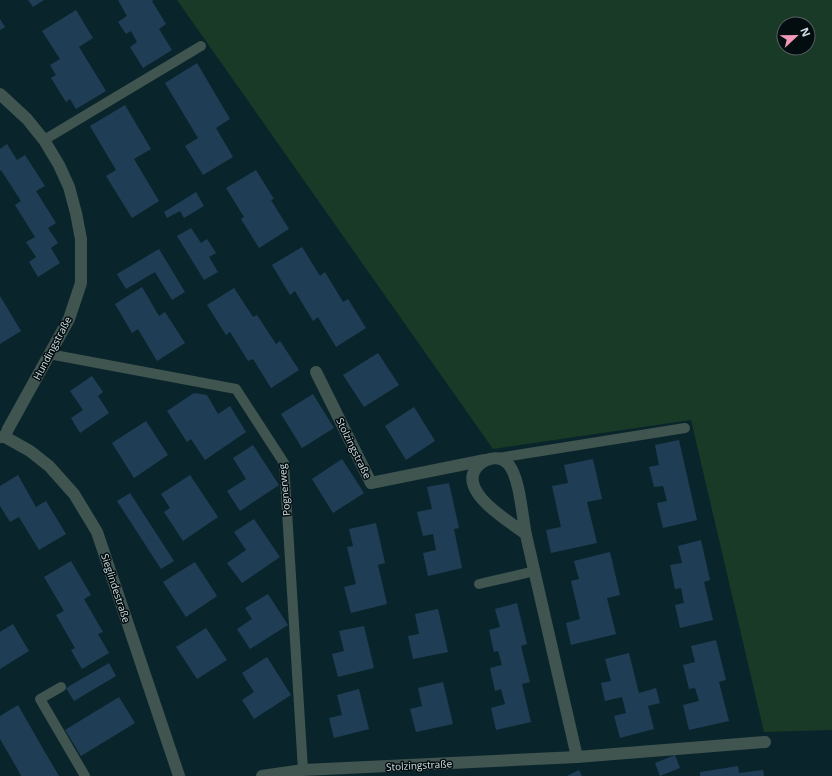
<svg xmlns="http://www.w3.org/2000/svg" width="832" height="776" viewBox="0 0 832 776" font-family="'Open Sans',sans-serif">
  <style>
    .green { fill: #183a26; fill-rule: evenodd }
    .building { fill: #1f3e56 }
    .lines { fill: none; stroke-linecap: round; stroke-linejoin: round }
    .service { stroke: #405450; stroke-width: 10 }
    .minor { stroke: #405450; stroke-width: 12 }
    .labels { text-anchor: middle; stroke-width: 3; stroke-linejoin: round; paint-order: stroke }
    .street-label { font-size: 10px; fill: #d1e1e5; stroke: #030c0f }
  </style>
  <rect width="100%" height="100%" fill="#09252b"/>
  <!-- green -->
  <path class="green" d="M 177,0 L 832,0 L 832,730 L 764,732 L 691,420 L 493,449 ZM 784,24 L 808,24 L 808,48 L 784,48 Z"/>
  <!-- building -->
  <g class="building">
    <polygon points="28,0 44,0 33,7"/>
    <polygon points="118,0 154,0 152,1 166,24 159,29 172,50 143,68 130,47 137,42 131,31 126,34 118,22 127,16"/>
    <polygon points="76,10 93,38 79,47 106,91 76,109 70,99 66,102 51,78 56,75 50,65 60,59 42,31"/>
    <polygon points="0,19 5,27 0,30"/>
    <polygon points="197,63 230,119 216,128 233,157 203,175 185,146 198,138 165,83"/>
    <polygon points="125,105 151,149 134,159 159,201 132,218 106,176 116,170 90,126"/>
    <polygon points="7,144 17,160 25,155 45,186 36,191 56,223 48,228 58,243 51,248 60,263 38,277 29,262 36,257 26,242 35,237 15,205 21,201 1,170 0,171 0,149"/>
    <polygon points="256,170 274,199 271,200 289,229 259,248 241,219 244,217 226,188"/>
    <polygon points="196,192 204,206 184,218 180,211 167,218 164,212"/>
    <polygon points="191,228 201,243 207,239 216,253 209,257 218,272 204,280 177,236"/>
    <polygon points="302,247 320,276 325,272 343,302 348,299 366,328 336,347 318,317 313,321 295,291 290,295 272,265"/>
    <polygon points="159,249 185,292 172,300 155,272 126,289 117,274"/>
    <polygon points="142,287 159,316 165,312 185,343 157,361 138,329 132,333 115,304"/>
    <polygon points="234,288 253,317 257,315 276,344 280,341 299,370 271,388 253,359 248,361 230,332 226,335 207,305"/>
    <polygon points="0,296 21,331 0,344"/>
    <polygon points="378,353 399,385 364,407 343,375"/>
    <polygon points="92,376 103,392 98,396 109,413 80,433 71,418 83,410 70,391"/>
    <polygon points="194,393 207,395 218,414 230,406 246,432 205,460 191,439 187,442 167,411"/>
    <polygon points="313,394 334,428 302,448 281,414"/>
    <polygon points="414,407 435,441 406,460 385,426"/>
    <polygon points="146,421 168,455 134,478 112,443"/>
    <polygon points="679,440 697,520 663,528 657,503 667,501 663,486 654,487 649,467 659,465 655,445"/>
    <polygon points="253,445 279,485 240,511 227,491 246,479 233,458"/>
    <polygon points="342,459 364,493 333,513 312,479"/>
    <polygon points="593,459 602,499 587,502 597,543 551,553 546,530 561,527 552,486 568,483 564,465"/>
    <polygon points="18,475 36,507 46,501 66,534 39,550 19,517 10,522 0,506 0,486"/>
    <polygon points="190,475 218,517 183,541 164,512 170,508 161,494"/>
    <polygon points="449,483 459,528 454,529 462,568 428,576 423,553 436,550 433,534 423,536 417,512 432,509 427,487"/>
    <polygon points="130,493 174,561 161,569 117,501"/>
    <polygon points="254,519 280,557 242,583 227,563 246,550 234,532"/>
    <polygon points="376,523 385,563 378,565 387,604 351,613 344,587 356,584 347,547 353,546 349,529"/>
    <polygon points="701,540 710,580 704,582 713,620 680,628 675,605 684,603 681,588 675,589 670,565 682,563 678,546"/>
    <polygon points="610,552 620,595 607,598 616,634 571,645 566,623 580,619 571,581 579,579 574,561"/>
    <polygon points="71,561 91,595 84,599 103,632 98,634 109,653 82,669 71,650 75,648 56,615 64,611 44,577"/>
    <polygon points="195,562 217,596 186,617 163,582"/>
    <polygon points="268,594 288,625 250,649 237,629 252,619 245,608"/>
    <polygon points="517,603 527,644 521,646 530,682 522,684 531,722 496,730 491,708 505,704 501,689 495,691 490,668 502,665 498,651 494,652 489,630 500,627 495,609"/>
    <polygon points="438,609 448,652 413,659 408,636 419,634 415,614"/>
    <polygon points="13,624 29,651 0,669 0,632"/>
    <polygon points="364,626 374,668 338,677 332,654 344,651 339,631"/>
    <polygon points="206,628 227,660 197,679 176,647"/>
    <polygon points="716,640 726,680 719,682 729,721 689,730 683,705 699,701 695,688 689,689 683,665 695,662 691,646"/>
    <polygon points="629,653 639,693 656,688 660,703 648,706 654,729 620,738 614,716 626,713 622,697 605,701 601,683 611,681 605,659"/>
    <polygon points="267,657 291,695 254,719 242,700 254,692 242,673"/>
    <polygon points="109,663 116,676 74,701 66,688"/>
    <polygon points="443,682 453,724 416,732 410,709 422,706 418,688"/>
    <polygon points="359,689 369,729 334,738 329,718 342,715 337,695"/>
    <polygon points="119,697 135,723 81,756 65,730"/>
    <polygon points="18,705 46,754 59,776 21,776 18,770 0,739 0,716"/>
    <polygon points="675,755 680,768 660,776 655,763"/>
    <polygon points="738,766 739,773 763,770 764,776 700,776 700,772"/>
    <polygon points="579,770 582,776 567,776"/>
  </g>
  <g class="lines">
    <!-- service -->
    <g class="service">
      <polyline points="44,140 201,46"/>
      <polyline points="49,354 236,389 284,463 303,770"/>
      <polyline points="498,458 685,428"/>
      <polyline points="479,584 535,571"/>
      <polyline points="61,687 40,699 85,776"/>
    </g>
    <!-- minor -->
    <g class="minor">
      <polyline points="0,94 27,119 44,140 59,165 69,187 76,213 81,239 81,283 69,319 8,429 5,437"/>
      <polyline points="316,372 371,483 485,460"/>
      <polyline points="0,437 5,437 30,451 49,466 74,494 97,532 179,776"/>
      <path d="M 526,534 C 510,522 453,489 479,465 C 488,457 501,455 509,465 C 520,479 522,516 526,535 C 543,609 560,683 577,757"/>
      <polyline points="262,776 303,770 577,757 765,742"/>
    </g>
  </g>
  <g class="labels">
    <!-- street labels -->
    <g class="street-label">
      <text transform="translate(52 348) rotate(-62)" y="4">Hundingstraße</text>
      <text transform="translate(354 448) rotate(64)" y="4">Stolzingstraße</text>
      <text transform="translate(284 490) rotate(-95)" y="4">Pognerweg</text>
      <text transform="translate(116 588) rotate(72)" y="4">Sieglindestraße</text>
      <text transform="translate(419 765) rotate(-3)" y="4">Stolzingstraße</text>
    </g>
  </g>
  <!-- north arrow -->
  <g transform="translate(796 36) rotate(68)"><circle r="19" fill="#030c0f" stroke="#556165"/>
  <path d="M0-3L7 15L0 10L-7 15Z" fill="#f09ab7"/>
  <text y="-6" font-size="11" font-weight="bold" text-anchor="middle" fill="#d1e1e5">N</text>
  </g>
</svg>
